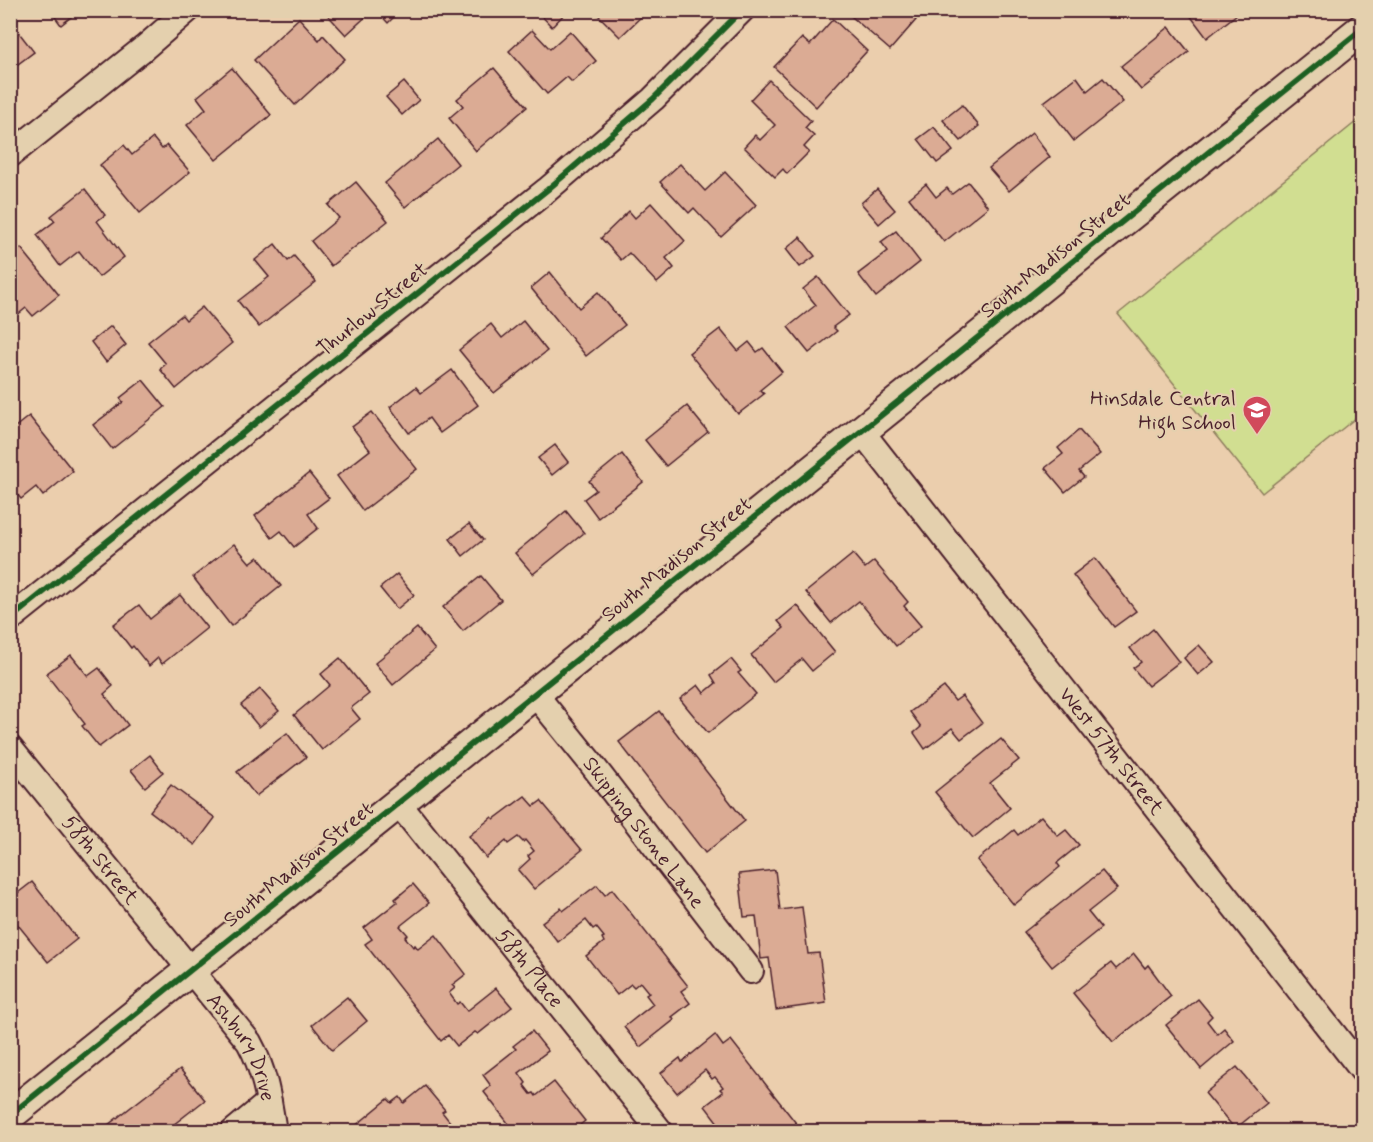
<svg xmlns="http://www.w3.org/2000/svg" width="1373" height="1142" viewBox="0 0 1373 1142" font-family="Mynerve,sans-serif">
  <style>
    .green { fill: #d1de91; stroke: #8e7e5e; stroke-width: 1.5 }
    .building { fill: #dbab94; stroke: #4a1f2b; stroke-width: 1.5 }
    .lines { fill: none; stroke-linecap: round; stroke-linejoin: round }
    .minor-casing { stroke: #4a1f2b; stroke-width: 28 }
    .tertiary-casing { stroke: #4a1f2b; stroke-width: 34 }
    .minor { stroke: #e4d0ae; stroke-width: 24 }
    .tertiary { stroke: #e4d0ae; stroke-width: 30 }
    .cycleway-casing { stroke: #e4d0ae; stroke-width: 10 }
    .cycleway { stroke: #1b5e20; stroke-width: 6 }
    .labels { text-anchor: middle; stroke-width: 4.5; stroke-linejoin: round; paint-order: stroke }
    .street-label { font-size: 21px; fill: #4a1f2b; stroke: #e4d0ae }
    .poi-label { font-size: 21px; fill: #4a1f2b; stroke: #e4d0ae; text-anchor: end }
  </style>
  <rect width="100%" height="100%" fill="#ebcead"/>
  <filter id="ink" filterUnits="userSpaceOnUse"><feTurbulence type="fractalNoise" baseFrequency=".0167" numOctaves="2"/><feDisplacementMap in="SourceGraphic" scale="12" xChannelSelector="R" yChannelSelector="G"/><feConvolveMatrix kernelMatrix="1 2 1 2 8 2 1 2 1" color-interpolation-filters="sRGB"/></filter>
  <g filter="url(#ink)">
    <!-- green -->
    <polygon class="green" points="1362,117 1362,413 1262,493 1118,314"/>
    <!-- building -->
    <g class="building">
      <polygon points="50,10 80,10 61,25"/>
      <polygon points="323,10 373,10 346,35"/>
      <polygon points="376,10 401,10 388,23"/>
      <polygon points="536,10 568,10 552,27"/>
      <polygon points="598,10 644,10 642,12 644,14 620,37 596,13"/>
      <polygon points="844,10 909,10 907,13 916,20 890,50"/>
      <polygon points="1186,10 1242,10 1207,38"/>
      <polygon points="299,18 319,40 323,35 345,59 295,105 254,60"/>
      <polygon points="833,19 867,51 816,107 774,67 802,38 810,45"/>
      <polygon points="10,21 34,52 10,70"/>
      <polygon points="1169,27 1189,52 1141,90 1121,66"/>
      <polygon points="532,30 550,49 570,31 596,61 572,82 567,77 547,94 509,51"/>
      <polygon points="232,68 271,115 216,160 187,125 206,109 197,97"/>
      <polygon points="494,68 527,107 476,151 449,118 463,106 457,99"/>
      <polygon points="1077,77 1087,91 1103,78 1123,102 1074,141 1044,102"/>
      <polygon points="769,80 811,121 805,128 814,136 804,147 809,152 787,174 783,169 775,177 744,147 755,135 760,140 775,125 750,100"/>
      <polygon points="404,82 419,100 402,115 386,97"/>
      <polygon points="962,105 979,126 961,141 943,120"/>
      <polygon points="934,127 953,151 937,163 918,139"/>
      <polygon points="1032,133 1050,157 1009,191 989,168"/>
      <polygon points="153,138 162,149 167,145 190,172 140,213 100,165 124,145 132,155"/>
      <polygon points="438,139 458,164 405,207 385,183"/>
      <polygon points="680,164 705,191 725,172 756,205 721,237 694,208 689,213 660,182"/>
      <polygon points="356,182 388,221 331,266 311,241 339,218 328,205"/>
      <polygon points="968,182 988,207 944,242 909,198 926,184 936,197 947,188 952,194"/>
      <polygon points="85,189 105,215 97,221 124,257 99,277 79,251 60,266 37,235 55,221 51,216"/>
      <polygon points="877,189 895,210 879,224 861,203"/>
      <polygon points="651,203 685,241 666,258 674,268 657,283 629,253 621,260 601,238 629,211 635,218"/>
      <polygon points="896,231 920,262 876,297 858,274 888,251 881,242"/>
      <polygon points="800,237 815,256 800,267 786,249"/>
      <polygon points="275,244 288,261 294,256 316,282 259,327 238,301 269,277 255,260"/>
      <polygon points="21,248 59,295 33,316 26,308 10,321 10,257"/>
      <polygon points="550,272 579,308 598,292 625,325 586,356 531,288"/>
      <polygon points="818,277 849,315 833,327 837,331 809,353 788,327 816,305 803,289"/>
      <polygon points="202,307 232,343 176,389 160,369 166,364 148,342 182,315 186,320"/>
      <polygon points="523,321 547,351 494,393 459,350 491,324 502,338"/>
      <polygon points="111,326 126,345 106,362 91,342"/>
      <polygon points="720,329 738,351 749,342 757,352 763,348 782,372 760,390 764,394 738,414 689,353"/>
      <polygon points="452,370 478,405 440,433 429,418 409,433 390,407 416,387 421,393"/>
      <polygon points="143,380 165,407 112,449 93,425 123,402 120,398"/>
      <polygon points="687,406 708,432 666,466 645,440"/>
      <polygon points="372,412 417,469 363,511 337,476 370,450 352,427"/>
      <polygon points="29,416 73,471 43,496 36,487 21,499 10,486 10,431"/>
      <polygon points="1079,430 1100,454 1079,471 1084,477 1065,492 1045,468 1063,454 1058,448"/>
      <polygon points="555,445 568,462 552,475 538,458"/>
      <polygon points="622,454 643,482 598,518 584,499 596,490 589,481"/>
      <polygon points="309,473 329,498 308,514 318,528 294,547 281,531 272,538 255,516"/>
      <polygon points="566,511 584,533 533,574 515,553"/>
      <polygon points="469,524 483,540 463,556 450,539"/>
      <polygon points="234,544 250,563 258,557 281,586 231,626 193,577"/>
      <polygon points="853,554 865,568 874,561 908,602 904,606 921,626 896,646 859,601 831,623 806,592"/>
      <polygon points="1095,558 1136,611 1114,627 1073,575"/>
      <polygon points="397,574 414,595 397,609 380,588"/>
      <polygon points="481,576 501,600 463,631 443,607"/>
      <polygon points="180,595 207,628 162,664 158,658 149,666 133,646 131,648 113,625 139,605 150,619"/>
      <polygon points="797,605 835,652 812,671 802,659 773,682 751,655 784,628 778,621"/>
      <polygon points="417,628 435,650 393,685 375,663"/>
      <polygon points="1153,629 1179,662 1148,686 1133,668 1141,662 1130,648"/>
      <polygon points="1199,645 1214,662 1198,675 1184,658"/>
      <polygon points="71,655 88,676 99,668 113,686 104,694 128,725 99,747 82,726 85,724 46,674"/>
      <polygon points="340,658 369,694 351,708 360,719 322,750 294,715 330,685 321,674"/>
      <polygon points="731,659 741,671 738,673 756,694 708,733 680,699 698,685 704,693 716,683 711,675"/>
      <polygon points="944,687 955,701 962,696 982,723 961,739 952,728 925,749 914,733 921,727 910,712"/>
      <polygon points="260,689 279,711 259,727 241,705"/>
      <polygon points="659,711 745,821 705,853 619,742"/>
      <polygon points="287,733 306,757 256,796 237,772"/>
      <polygon points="1001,739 1019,760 990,783 1010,808 973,838 935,792"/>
      <polygon points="150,755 163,772 145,787 131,770"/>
      <polygon points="171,785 215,818 195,845 150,811"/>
      <polygon points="525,796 534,806 541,801 582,850 534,889 518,870 530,859 528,856 534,851 525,840 523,842 518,837 508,844 506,841 486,858 469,836 492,817 494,819"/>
      <polygon points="1041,816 1058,836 1066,830 1079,845 1057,863 1060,867 1014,905 977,860 1014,830 1018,835"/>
      <polygon points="775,870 780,910 802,907 808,954 819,953 826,1003 776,1010 769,958 761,959 756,916 744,917 739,874"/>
      <polygon points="1102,871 1117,889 1088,912 1101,928 1052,967 1024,932"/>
      <polygon points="32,882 77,939 48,962 10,915 10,899"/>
      <polygon points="413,884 429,903 400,926 408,935 405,937 413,947 415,945 418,949 436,935 466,974 452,985 455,988 449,993 457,1004 460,1002 467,1011 496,988 512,1007 478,1034 475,1032 457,1046 448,1035 441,1041 365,944 372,939 364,928 397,902 395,899"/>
      <polygon points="597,885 605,895 612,889 688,986 681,991 690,1003 672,1017 674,1020 640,1047 624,1027 653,1004 646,995 649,993 640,982 634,987 631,984 617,995 586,956 604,942 602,938 604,937 596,927 593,929 586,920 558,942 542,922 561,908 563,911"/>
      <polygon points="1134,954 1145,968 1148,965 1171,996 1113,1042 1073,993 1111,963 1116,969"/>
      <polygon points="347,997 367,1021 332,1050 312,1025"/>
      <polygon points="1198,999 1212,1016 1207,1021 1217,1034 1224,1028 1234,1041 1201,1069 1166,1025"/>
      <polygon points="532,1031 548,1051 519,1073 526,1083 524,1085 531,1094 534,1093 536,1096 554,1082 585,1121 572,1132 515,1132 484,1092 491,1086 483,1075 516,1049 513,1046"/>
      <polygon points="715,1035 723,1046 731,1040 803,1132 725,1132 705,1106 723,1092 720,1089 723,1087 715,1077 712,1079 705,1070 677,1093 661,1073 680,1058 682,1062"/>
      <polygon points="1237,1067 1267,1103 1235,1129 1205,1093"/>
      <polygon points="180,1069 205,1100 164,1132 99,1132"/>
      <polygon points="425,1086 445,1110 442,1112 458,1132 423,1132 420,1128 415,1132 348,1132 388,1099 392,1103 400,1097 404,1103"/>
    </g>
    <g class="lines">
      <!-- minor casing -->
      <g class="minor-casing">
        <g id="minor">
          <polyline points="10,155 144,48 188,10"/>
          <path id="s1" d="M 862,432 L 1362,1070"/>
          <polyline points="10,619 547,190 653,99 742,10"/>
          <path id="s2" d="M 535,694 L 590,762 L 751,971"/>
          <path id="s3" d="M 10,748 L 249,1042 C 265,1071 269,1100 274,1132"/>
          <path id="s4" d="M 399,804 L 661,1132"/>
          <polyline points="233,1132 269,1102"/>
        </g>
      </g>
      <!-- tertiary casing -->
      <g class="tertiary-casing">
        <polyline id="tertiary" points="10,1115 1362,29"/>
      </g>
      <!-- minor -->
      <use href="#minor" class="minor"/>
      <!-- tertiary -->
      <use href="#tertiary" class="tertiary"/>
      <!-- cycleway casing -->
      <g class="cycleway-casing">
        <g id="cycleway">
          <polyline points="10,619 547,190 653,99 742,10"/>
          <polyline points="10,1115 1362,29"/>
        </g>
      </g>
      <!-- cycleway -->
      <use href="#cycleway" class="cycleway"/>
    </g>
  </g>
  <!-- icons -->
  <defs>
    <g id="school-pin" transform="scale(1.5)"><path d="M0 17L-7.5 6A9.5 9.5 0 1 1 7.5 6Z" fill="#d1495b" stroke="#e4d0ae"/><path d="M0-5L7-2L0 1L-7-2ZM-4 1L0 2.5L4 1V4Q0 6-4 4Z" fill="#fff"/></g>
  </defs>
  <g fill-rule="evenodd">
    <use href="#school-pin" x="1257" y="410"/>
  </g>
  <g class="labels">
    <!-- street labels -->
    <g class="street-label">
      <text transform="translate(1055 255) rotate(-39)" y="7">South Madison Street</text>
      <text transform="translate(372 309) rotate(-39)" y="7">Thurlow Street</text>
      <text transform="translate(676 559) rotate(-39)" y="7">South Madison Street</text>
      <text dy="7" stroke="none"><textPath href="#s1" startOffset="405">West 57th Street</textPath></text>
      <text dy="7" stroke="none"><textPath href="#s2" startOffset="176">Skipping Stone Lane</textPath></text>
      <text dy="7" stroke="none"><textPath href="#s3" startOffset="144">58th Street</textPath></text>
      <text transform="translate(298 864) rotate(-39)" y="7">South Madison Street</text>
      <text dy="7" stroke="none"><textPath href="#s4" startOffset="210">58th Place</textPath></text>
      <text dy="7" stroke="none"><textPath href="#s3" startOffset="380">Ashbury Drive</textPath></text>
    </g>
    <!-- poi labels -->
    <g class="poi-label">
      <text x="1236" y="405">Hinsdale Central<tspan x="1236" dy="24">High School</tspan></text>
    </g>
  </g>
  <!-- margin -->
  <rect width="1373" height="1142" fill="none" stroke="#e4d0ae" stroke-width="36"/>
  <rect x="18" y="18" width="1337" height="1106" fill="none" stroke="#4a1f2b" stroke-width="2" filter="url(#ink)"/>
</svg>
